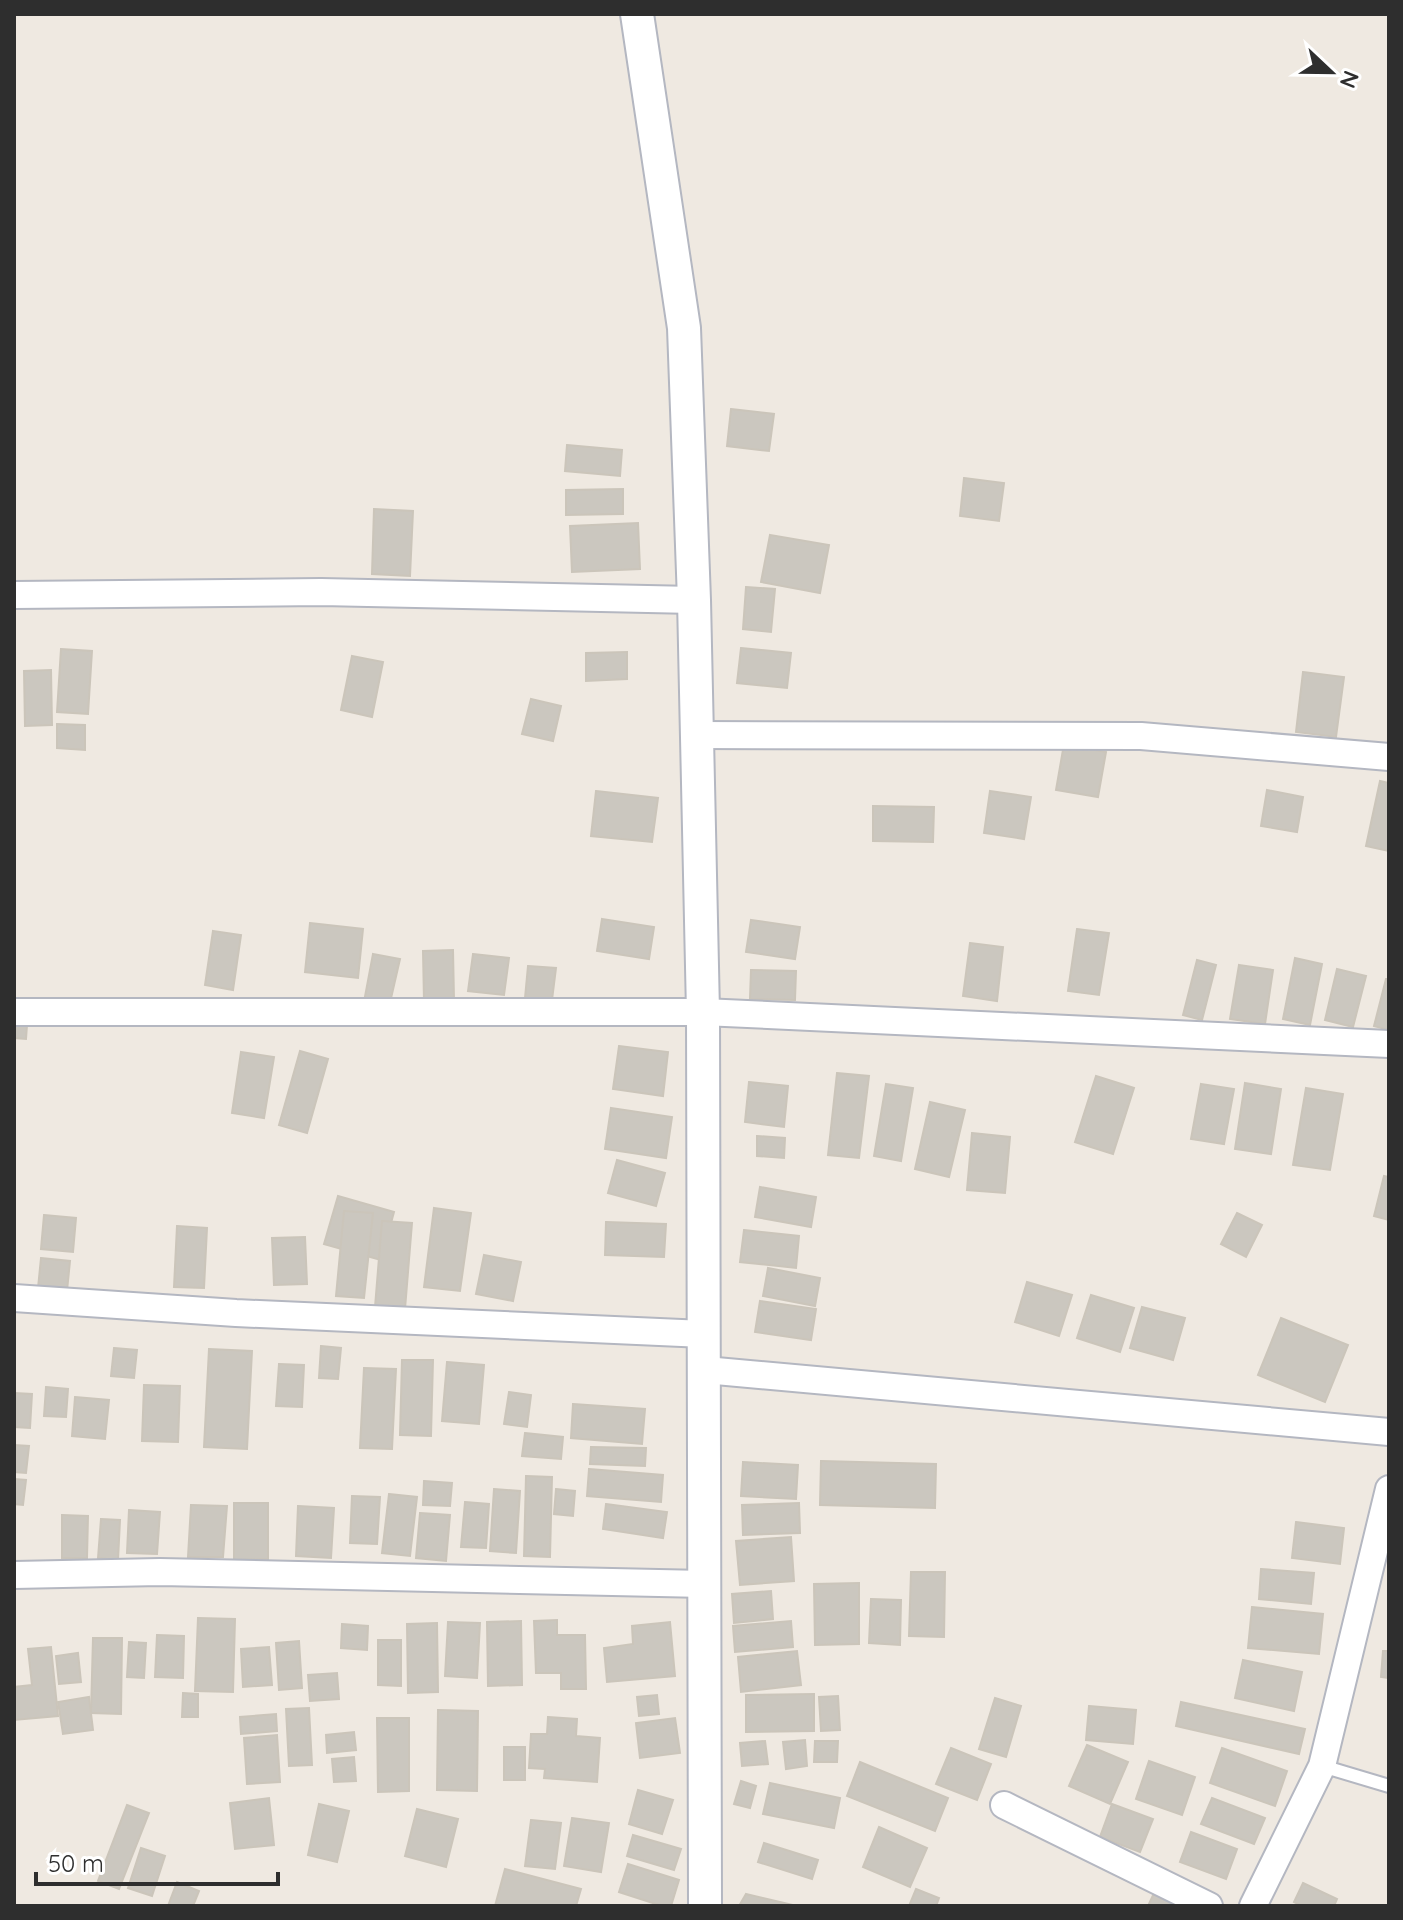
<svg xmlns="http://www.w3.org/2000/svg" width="1403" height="1920" viewBox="0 0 1403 1920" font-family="Quicksand,sans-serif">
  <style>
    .building { fill: #cbc7bf; stroke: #cbc5ba; stroke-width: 2 }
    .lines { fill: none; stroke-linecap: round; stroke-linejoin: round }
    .service-casing { stroke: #b4b7c1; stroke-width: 16 }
    .minor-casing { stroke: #b4b7c1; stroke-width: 30 }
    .tertiary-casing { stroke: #b4b7c1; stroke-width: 36 }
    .service { stroke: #fff; stroke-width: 12 }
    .minor { stroke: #fff; stroke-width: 26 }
    .tertiary { stroke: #fff; stroke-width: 32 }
  </style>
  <rect width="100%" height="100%" fill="#efe9e1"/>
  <!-- building -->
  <g class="building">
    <polygon points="731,409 774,414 769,451 727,446"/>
    <polygon points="567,445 622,450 620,476 565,471"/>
    <polygon points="964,478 1004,483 999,521 960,516"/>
    <polygon points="623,489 623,514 566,515 566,490"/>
    <polygon points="374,509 413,511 410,576 372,574"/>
    <polygon points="638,523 640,569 572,572 570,526"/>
    <polygon points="770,535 829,545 820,593 761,582"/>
    <polygon points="746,587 775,589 771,632 743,629"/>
    <polygon points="741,648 791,653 787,688 737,683"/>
    <polygon points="61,649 92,651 88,714 57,712"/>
    <polygon points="627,652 627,679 586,681 586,653"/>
    <polygon points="352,656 383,662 372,717 341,710"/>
    <polygon points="51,670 52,725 25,726 24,671"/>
    <polygon points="1303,672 1344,677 1336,737 1296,732"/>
    <polygon points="531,699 561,706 553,741 522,734"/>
    <polygon points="57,724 85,725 85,750 57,748"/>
    <polygon points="1064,744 1106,752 1098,797 1056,790"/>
    <polygon points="1380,781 1389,783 1389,851 1366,846"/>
    <polygon points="1267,790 1303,797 1297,832 1261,826"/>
    <polygon points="596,791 658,798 652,842 591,836"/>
    <polygon points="990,791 1031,797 1024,839 984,833"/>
    <polygon points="873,806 934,807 933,842 873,841"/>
    <polygon points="602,919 654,927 649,959 597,951"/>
    <polygon points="751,920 800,927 795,959 746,952"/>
    <polygon points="310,923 363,929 358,978 305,972"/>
    <polygon points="1077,929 1109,933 1099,995 1068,991"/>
    <polygon points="213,931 241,935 233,990 205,985"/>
    <polygon points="970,943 1003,947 997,1001 963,996"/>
    <polygon points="453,950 454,1000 424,1001 423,951"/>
    <polygon points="373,954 400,959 389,1007 364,1002"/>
    <polygon points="473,954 509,958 504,995 468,991"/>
    <polygon points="1295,958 1322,964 1310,1025 1283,1019"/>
    <polygon points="1197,960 1216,965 1202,1020 1183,1015"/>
    <polygon points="1239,965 1273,970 1265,1024 1230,1019"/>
    <polygon points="528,966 556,968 552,1000 525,998"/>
    <polygon points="1337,969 1366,976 1353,1027 1325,1020"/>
    <polygon points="751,970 796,971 795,1000 750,999"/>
    <polygon points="1386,979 1389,979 1389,1030 1374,1026"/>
    <polygon points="14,1010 28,1011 26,1039 14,1038"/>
    <polygon points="619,1046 668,1052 663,1096 613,1089"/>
    <polygon points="300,1051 328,1059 307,1133 279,1125"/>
    <polygon points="241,1052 274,1057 264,1118 232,1113"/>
    <polygon points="837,1073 869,1076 859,1158 828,1155"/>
    <polygon points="1096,1076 1134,1088 1113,1154 1075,1142"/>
    <polygon points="749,1082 788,1086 784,1127 745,1122"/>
    <polygon points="1245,1083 1281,1089 1271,1154 1235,1149"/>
    <polygon points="886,1084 913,1088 901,1161 874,1156"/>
    <polygon points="1201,1084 1234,1089 1224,1144 1191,1139"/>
    <polygon points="1306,1088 1343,1094 1330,1170 1293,1165"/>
    <polygon points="930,1102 965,1110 949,1177 915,1169"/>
    <polygon points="611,1108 672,1117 666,1158 605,1149"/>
    <polygon points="972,1133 1010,1137 1005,1193 967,1190"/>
    <polygon points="757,1136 785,1138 784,1158 757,1156"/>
    <polygon points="617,1160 665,1173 656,1206 608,1193"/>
    <polygon points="1384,1176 1389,1177 1389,1220 1374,1216"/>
    <polygon points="760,1187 816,1197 811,1227 755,1217"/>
    <polygon points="338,1196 394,1212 381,1260 324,1244"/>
    <polygon points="434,1208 471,1213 460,1291 424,1287"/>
    <polygon points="344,1211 373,1213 364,1298 336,1296"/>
    <polygon points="1237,1213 1262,1225 1246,1257 1221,1244"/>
    <polygon points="44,1215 76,1218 73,1252 41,1249"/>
    <polygon points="382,1221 412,1223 405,1309 375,1307"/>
    <polygon points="606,1222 666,1224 664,1257 605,1255"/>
    <polygon points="177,1226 207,1228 204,1288 174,1287"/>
    <polygon points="744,1230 799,1236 796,1268 740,1262"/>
    <polygon points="305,1237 307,1284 274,1285 272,1238"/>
    <polygon points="484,1255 521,1262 513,1301 476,1294"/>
    <polygon points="41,1258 70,1261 67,1291 38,1288"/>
    <polygon points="768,1268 820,1278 815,1306 763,1296"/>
    <polygon points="1027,1282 1072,1295 1059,1336 1015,1322"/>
    <polygon points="1091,1295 1134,1308 1120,1352 1077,1338"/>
    <polygon points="760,1301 816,1309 811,1340 755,1332"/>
    <polygon points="1142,1307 1185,1318 1173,1360 1130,1348"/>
    <polygon points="1281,1318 1348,1345 1325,1402 1258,1375"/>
    <polygon points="321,1346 341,1348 338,1379 319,1378"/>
    <polygon points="114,1348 137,1350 134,1378 111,1376"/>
    <polygon points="209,1349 252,1351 247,1449 204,1447"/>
    <polygon points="402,1360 433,1360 431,1436 400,1435"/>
    <polygon points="447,1362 484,1365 479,1424 442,1421"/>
    <polygon points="279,1364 304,1365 302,1407 276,1406"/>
    <polygon points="364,1368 396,1369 392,1449 360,1448"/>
    <polygon points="144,1385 180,1386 178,1442 142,1441"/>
    <polygon points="46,1387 68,1389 66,1417 44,1416"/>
    <polygon points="509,1392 531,1395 527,1427 504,1424"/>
    <polygon points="14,1393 32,1394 30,1428 14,1427"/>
    <polygon points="75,1397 109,1400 105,1439 72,1436"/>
    <polygon points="573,1404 645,1409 642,1444 571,1438"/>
    <polygon points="525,1433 563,1437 561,1459 522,1456"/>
    <polygon points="14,1445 29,1446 26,1473 14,1472"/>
    <polygon points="591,1447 646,1448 645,1466 590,1464"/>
    <polygon points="821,1461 936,1464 935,1508 820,1505"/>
    <polygon points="743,1462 798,1465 796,1499 741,1496"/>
    <polygon points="589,1469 663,1475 661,1502 587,1496"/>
    <polygon points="526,1476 552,1477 550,1557 524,1556"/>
    <polygon points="14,1479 26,1480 23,1505 14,1504"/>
    <polygon points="424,1481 452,1483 450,1506 423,1505"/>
    <polygon points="494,1489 520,1491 516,1553 490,1551"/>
    <polygon points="556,1489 575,1491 573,1516 554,1514"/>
    <polygon points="389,1494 417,1497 410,1556 382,1553"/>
    <polygon points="352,1496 380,1497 377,1544 350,1543"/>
    <polygon points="465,1502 489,1504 486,1548 461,1547"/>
    <polygon points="234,1503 268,1503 268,1559 234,1560"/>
    <polygon points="799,1503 800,1533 743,1535 742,1505"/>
    <polygon points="606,1504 667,1512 663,1538 603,1529"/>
    <polygon points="191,1505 227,1506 223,1557 188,1557"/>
    <polygon points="298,1506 334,1508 331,1558 296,1556"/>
    <polygon points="129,1510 160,1512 157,1554 127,1553"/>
    <polygon points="420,1513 450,1515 446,1561 416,1558"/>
    <polygon points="62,1515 88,1516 87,1558 62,1558"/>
    <polygon points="101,1519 120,1520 118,1560 98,1558"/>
    <polygon points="1296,1522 1344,1528 1340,1564 1292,1558"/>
    <polygon points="791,1537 794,1581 740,1585 736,1541"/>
    <polygon points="1261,1569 1314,1573 1311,1604 1259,1599"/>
    <polygon points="911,1572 945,1572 944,1637 909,1636"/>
    <polygon points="859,1583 859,1644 815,1645 814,1584"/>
    <polygon points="771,1591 773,1619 734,1623 732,1594"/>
    <polygon points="871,1599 901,1600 900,1645 869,1643"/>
    <polygon points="1252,1607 1323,1614 1319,1654 1248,1648"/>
    <polygon points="198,1618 235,1619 233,1692 195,1691"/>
    <polygon points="557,1620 557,1635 585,1635 586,1689 561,1689 561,1673 536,1673 534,1621"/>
    <polygon points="521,1621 522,1685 488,1686 487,1622"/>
    <polygon points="791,1621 793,1647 735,1652 733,1626"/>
    <polygon points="448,1622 480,1623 477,1678 445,1676"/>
    <polygon points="670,1622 675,1676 607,1682 604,1648 633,1644 632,1626"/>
    <polygon points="437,1623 438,1692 408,1693 407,1624"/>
    <polygon points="342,1624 368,1626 367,1650 341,1648"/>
    <polygon points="157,1635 184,1636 183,1678 155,1677"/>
    <polygon points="93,1638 122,1638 121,1714 91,1713"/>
    <polygon points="378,1640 401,1640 401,1686 378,1685"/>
    <polygon points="299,1641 302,1688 279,1690 276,1643"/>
    <polygon points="129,1642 146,1643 144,1678 127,1677"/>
    <polygon points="51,1647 58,1716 14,1720 14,1687 32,1685 28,1649"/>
    <polygon points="269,1647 272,1685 243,1687 241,1649"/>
    <polygon points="797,1651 801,1685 741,1692 738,1657"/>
    <polygon points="1383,1651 1389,1651 1389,1678 1381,1677"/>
    <polygon points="78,1653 81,1682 59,1684 56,1656"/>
    <polygon points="1243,1660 1302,1672 1294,1711 1235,1698"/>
    <polygon points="337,1673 339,1699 310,1701 308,1675"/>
    <polygon points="183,1693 198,1694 198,1717 182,1717"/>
    <polygon points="814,1694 814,1731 746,1732 746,1695"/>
    <polygon points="657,1695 659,1714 639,1716 637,1697"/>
    <polygon points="838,1696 840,1730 821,1731 819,1697"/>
    <polygon points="89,1697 93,1730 63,1734 58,1702"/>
    <polygon points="995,1698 1021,1706 1006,1757 979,1749"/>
    <polygon points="1181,1702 1305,1729 1299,1754 1176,1726"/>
    <polygon points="1089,1706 1136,1710 1133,1744 1086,1740"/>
    <polygon points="309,1708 312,1765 289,1766 286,1709"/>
    <polygon points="438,1710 478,1711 477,1791 437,1790"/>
    <polygon points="276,1714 277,1731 241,1734 240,1717"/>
    <polygon points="548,1717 577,1719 576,1736 600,1738 597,1782 544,1778 545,1769 529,1768 531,1734 547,1734"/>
    <polygon points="377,1718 409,1718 409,1791 378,1792"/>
    <polygon points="675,1718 680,1753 640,1758 636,1723"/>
    <polygon points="354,1732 356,1750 327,1753 326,1735"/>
    <polygon points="277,1735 280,1782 247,1784 244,1738"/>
    <polygon points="805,1740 807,1766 786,1769 783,1742"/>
    <polygon points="765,1741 768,1764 742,1766 740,1743"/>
    <polygon points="815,1741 838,1741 837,1762 814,1762"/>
    <polygon points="1087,1745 1128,1762 1110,1804 1069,1786"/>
    <rect x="504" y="1747" width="21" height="33"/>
    <polygon points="951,1748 991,1764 977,1800 936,1784"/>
    <polygon points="1222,1748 1287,1771 1275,1806 1210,1783"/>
    <polygon points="354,1757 356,1781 334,1782 332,1759"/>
    <polygon points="1149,1761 1195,1777 1182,1815 1136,1799"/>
    <polygon points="860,1762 948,1798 935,1831 847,1796"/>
    <polygon points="741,1781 756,1786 750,1808 734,1804"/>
    <polygon points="770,1783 840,1798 834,1828 763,1814"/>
    <polygon points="638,1790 673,1800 662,1834 629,1824"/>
    <polygon points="269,1798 274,1845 235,1849 230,1803"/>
    <polygon points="1212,1798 1265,1818 1254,1844 1201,1824"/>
    <polygon points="319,1804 349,1811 337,1862 308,1855"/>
    <polygon points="1112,1804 1153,1819 1140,1852 1100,1837"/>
    <polygon points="127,1805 149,1813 119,1889 98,1881"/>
    <polygon points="417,1809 458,1819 446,1867 405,1856"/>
    <polygon points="572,1818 609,1823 601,1872 564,1866"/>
    <polygon points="531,1820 561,1823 555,1869 525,1866"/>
    <polygon points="879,1827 927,1848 910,1887 863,1867"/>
    <polygon points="1191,1832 1237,1849 1226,1879 1180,1862"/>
    <polygon points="633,1835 681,1849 674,1870 627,1856"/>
    <polygon points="764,1843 818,1860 812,1879 758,1862"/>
    <polygon points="141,1848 165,1856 152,1896 128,1888"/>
    <polygon points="628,1864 679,1880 671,1906 662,1906 619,1892"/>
    <polygon points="505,1869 581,1889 576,1906 495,1906"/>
    <polygon points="177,1882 199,1891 193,1906 168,1906"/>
    <polygon points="1303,1883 1337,1899 1334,1906 1302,1906 1294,1902"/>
    <polygon points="916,1889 939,1898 936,1906 909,1906"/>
    <polygon points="1154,1893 1181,1906 1148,1906"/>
    <polygon points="746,1894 793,1905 793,1906 739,1906"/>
  </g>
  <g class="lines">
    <!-- service casing -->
    <g class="service-casing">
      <polyline id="service" points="1322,1766 1389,1786"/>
    </g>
    <!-- minor casing -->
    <g class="minor-casing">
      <g id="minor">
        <polyline points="14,595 321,592 694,600"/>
        <polyline points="697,735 1141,736 1389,757"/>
        <polyline points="14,1012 703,1012 1389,1044"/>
        <polyline points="14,1298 236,1313 704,1334"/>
        <polyline points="705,1370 1389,1432"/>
        <polyline points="14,1575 160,1572 705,1584"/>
        <polyline points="1004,1805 1209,1906"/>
        <polyline points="1253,1906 1322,1766 1389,1489"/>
      </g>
    </g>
    <!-- tertiary casing -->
    <g class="tertiary-casing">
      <polyline id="tertiary" points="637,14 684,328 694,600 703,1012 705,1906"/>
    </g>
    <!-- service -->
    <use href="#service" class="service"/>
    <!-- minor -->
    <use href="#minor" class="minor"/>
    <!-- tertiary -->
    <use href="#tertiary" class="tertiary"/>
  </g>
  <!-- border -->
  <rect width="1403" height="1920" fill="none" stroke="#2e2e2e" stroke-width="32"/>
  <!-- north arrow -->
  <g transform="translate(1331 72) rotate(112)" stroke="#ffffff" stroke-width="6" paint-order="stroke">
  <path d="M0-6L14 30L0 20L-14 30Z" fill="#2e2e2e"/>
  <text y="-12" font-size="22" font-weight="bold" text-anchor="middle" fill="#2e2e2e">N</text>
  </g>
  <!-- scale -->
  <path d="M36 1872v12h242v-12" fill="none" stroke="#2e2e2e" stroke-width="4"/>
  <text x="48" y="1872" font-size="24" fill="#2e2e2e" stroke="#ffffff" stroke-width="6" paint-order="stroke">50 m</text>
</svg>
